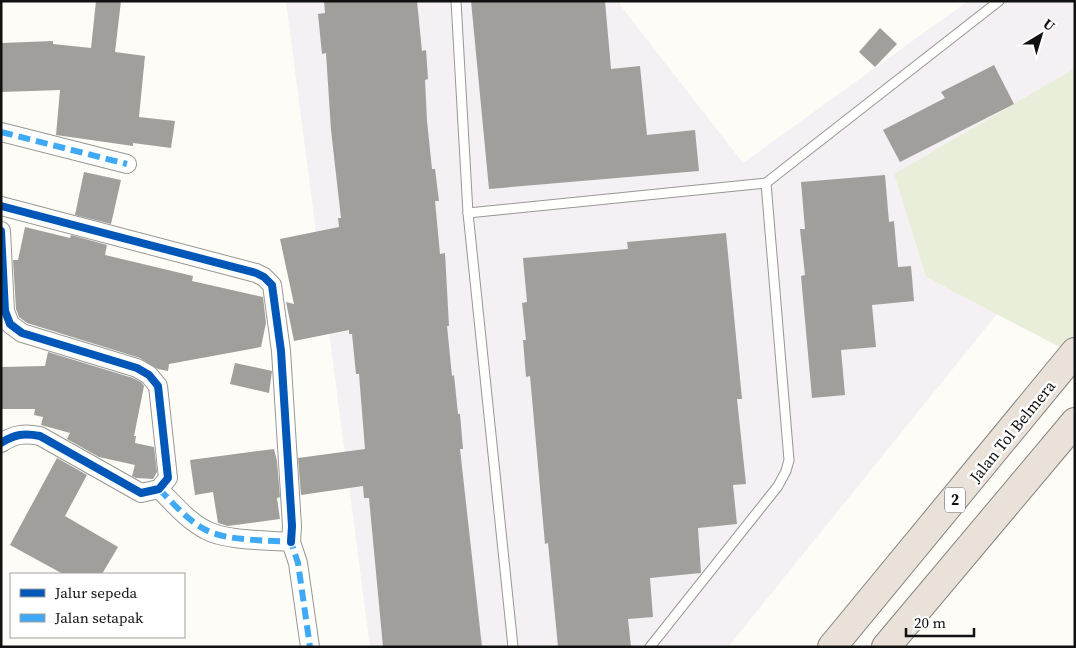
<svg xmlns="http://www.w3.org/2000/svg" width="1076" height="648" viewBox="0 0 1076 648" font-family="'Source Serif 4',serif">
  <style>
    .industrial { fill: #f5f0f3 }
    .cemetery { fill: #e9eedb }
    .building { fill: #a19f9c }
    .lines { fill: none; stroke-linecap: round; stroke-linejoin: round }
    .lane-casing { stroke: #979795; stroke-width: 11 }
    .street-casing { stroke: #979795; stroke-width: 20 }
    .highway-casing { stroke: #858482; stroke-width: 30 }
    .lane { stroke: #fffffe; stroke-width: 9 }
    .street { stroke: #fffffe; stroke-width: 18 }
    .highway { stroke: #eae1d8; stroke-width: 28 }
    .quiet { stroke: #3fa9f5; stroke-width: 6; stroke-dasharray: 12 6; stroke-linecap: butt }
    .cycleway-casing { stroke: #fff; stroke-width: 11 }
    .cycleway { stroke: #0057b8; stroke-width: 8 }
    .labels { text-anchor: middle; stroke-width: 5; stroke-linejoin: round; paint-order: stroke }
    .shield { fill: #fff; stroke: #585858; stroke-width: 1 }
    .shield-label { font-size: 15px; font-weight: bold; fill: #111 }
    .street-label { font-size: 16px; fill: #111; stroke: #fff }
  </style>
  <rect width="100%" height="100%" fill="#fdfcf7"/>
  <!-- industrial -->
  <polygon class="industrial" points="286,1 621,1 620,5 743,163 968,1 1075,1 1075,68 894,174 926,277 997,314 728,647 370,647"/>
  <!-- cemetery -->
  <polygon class="cemetery" points="1075,68 1075,352 1073,354 926,277 894,174"/>
  <!-- building -->
  <g class="building">
    <polygon points="96,1 121,1 115,52 145,56 139,117 175,121 171,148 133,143 133,146 56,135 60,90 1,92 1,43 53,41 53,44 91,48"/>
    <polygon points="324,1 417,1 422,51 426,50 428,79 425,80 427,121 432,169 435,169 439,201 435,201 440,254 445,253 449,326 447,326 452,376 454,375 458,414 460,414 463,449 460,449 482,647 383,647 369,498 364,498 363,486 301,495 298,458 365,449 359,374 356,374 352,334 349,334 349,330 294,341 286,302 294,304 280,239 339,227 338,218 341,218 331,130 326,53 322,54 318,14 325,13"/>
    <polygon points="471,1 605,1 611,69 640,66 647,135 695,130 699,171 489,189"/>
    <polygon points="880,28 897,44 875,67 859,52"/>
    <polygon points="994,65 1014,104 900,162 883,130 945,98 941,92"/>
    <polygon points="84,172 121,180 111,224 75,215"/>
    <polygon points="885,175 889,222 894,221 898,267 911,266 914,301 872,305 876,347 841,350 845,395 812,398 801,276 805,275 800,229 805,229 801,182"/>
    <polygon points="25,227 70,238 71,235 107,245 105,255 193,276 192,281 263,297 266,323 261,347 169,364 168,371 158,369 140,358 27,323 19,317 16,309 13,260 18,260"/>
    <polygon points="726,233 742,399 737,399 746,484 733,485 737,524 698,528 701,573 650,578 653,617 628,619 631,647 558,647 548,543 545,544 530,376 526,377 523,340 526,340 522,303 527,302 523,258 628,249 627,242"/>
    <polygon points="48,352 133,378 142,383 144,386 134,436 136,436 135,443 154,447 157,472 153,479 136,478 132,476 135,465 99,457 67,439 70,433 41,425 43,417 34,415 35,409 1,409 1,367 45,366"/>
    <polygon points="235,363 272,371 269,393 230,384"/>
    <polygon points="274,449 277,461 280,497 277,498 280,519 228,526 218,523 213,492 195,495 190,460"/>
    <polygon points="57,458 87,475 65,516 118,547 102,574 63,574 10,545"/>
  </g>
  <g class="lines">
    <!-- lane casing -->
    <g class="lane-casing">
      <g id="lane">
        <polyline points="456,1 468,213 513,647"/>
        <polyline points="468,213 766,183 999,1"/>
        <polyline points="650,647 778,486 786,471 789,460 766,183"/>
      </g>
    </g>
    <!-- street casing -->
    <g class="street-casing">
      <g id="street">
        <polyline points="1,132 127,164"/>
        <polyline points="1,206 256,273 264,277 272,285 281,351 292,526 291,542"/>
        <path d="M 1,231 L 5,311 L 10,324 L 22,333 L 137,368 L 149,375 L 158,386 L 168,478 L 159,489 L 141,493 L 40,436 C 24,433 15,434 1,443"/>
        <path d="M 159,489 C 173,503 188,521 206,530 C 226,541 267,540 291,542 L 298,563 L 310,647"/>
      </g>
    </g>
    <!-- highway casing -->
    <g class="highway-casing">
      <g id="highway">
        <polyline points="832,647 1075,352"/>
        <polyline points="886,647 1075,422"/>
      </g>
    </g>
    <!-- lane -->
    <use href="#lane" class="lane"/>
    <!-- street -->
    <use href="#street" class="street"/>
    <!-- highway -->
    <use href="#highway" class="highway"/>
    <!-- quiet -->
    <g class="quiet">
      <polyline points="1,132 127,164"/>
      <path d="M 159,489 C 173,503 188,521 206,530 C 226,541 267,540 291,542 L 298,563 L 310,647"/>
    </g>
    <!-- cycleway casing -->
    <g class="cycleway-casing">
      <g id="cycleway">
        <polyline points="1,206 256,273 264,277 272,285 281,351 292,526 291,542"/>
        <path d="M 1,231 L 5,311 L 10,324 L 22,333 L 137,368 L 149,375 L 158,386 L 168,478 L 159,489 L 141,493 L 40,436 C 24,433 15,434 1,443"/>
      </g>
    </g>
    <!-- cycleway -->
    <use href="#cycleway" class="cycleway"/>
  </g>
  <g class="labels">
    <!-- shield labels -->
    <rect class="shield" x="945" y="487.5" width="20" height="25" rx="4"/>
    <g class="shield-label">
      <text x="955" y="505">2</text>
    </g>
    <!-- street labels -->
    <g class="street-label">
      <text transform="translate(1012 431) rotate(-51)" y="6">Jalan Tol Belmera</text>
    </g>
  </g>
  <!-- border -->
  <rect width="1076" height="648" fill="none" stroke="#111111" stroke-width="5"/>
  <!-- legend -->
  <rect x="10" y="573" width="175" height="65" fill="#ffffff" stroke="#a0a0a0"/>
  <rect x="20" y="589" width="25" height="8" fill="#0057b8" stroke="#a0a0a0"/>
  <text x="55" y="598" font-size="15" fill="#111111">Jalur sepeda</text>
  <rect x="20" y="614" width="25" height="8" fill="#3fa9f5" stroke="#a0a0a0"/>
  <text x="55" y="623" font-size="15" fill="#111111">Jalan setapak</text>
  <!-- north arrow -->
  <g transform="translate(1041 35) rotate(38)" stroke="#ffffff" stroke-width="4" paint-order="stroke">
  <path d="M0-4L9 19L0 12L-9 19Z" fill="#111111"/>
  <text y="-8" font-size="14" font-weight="bold" text-anchor="middle" fill="#111111">U</text>
  </g>
  <!-- scale -->
  <path d="M906 628v8h68v-8" fill="none" stroke="#111111" stroke-width="2.5"/>
  <text x="914" y="628" font-size="15" fill="#111111" stroke="#ffffff" stroke-width="4" paint-order="stroke">20 m</text>
</svg>
